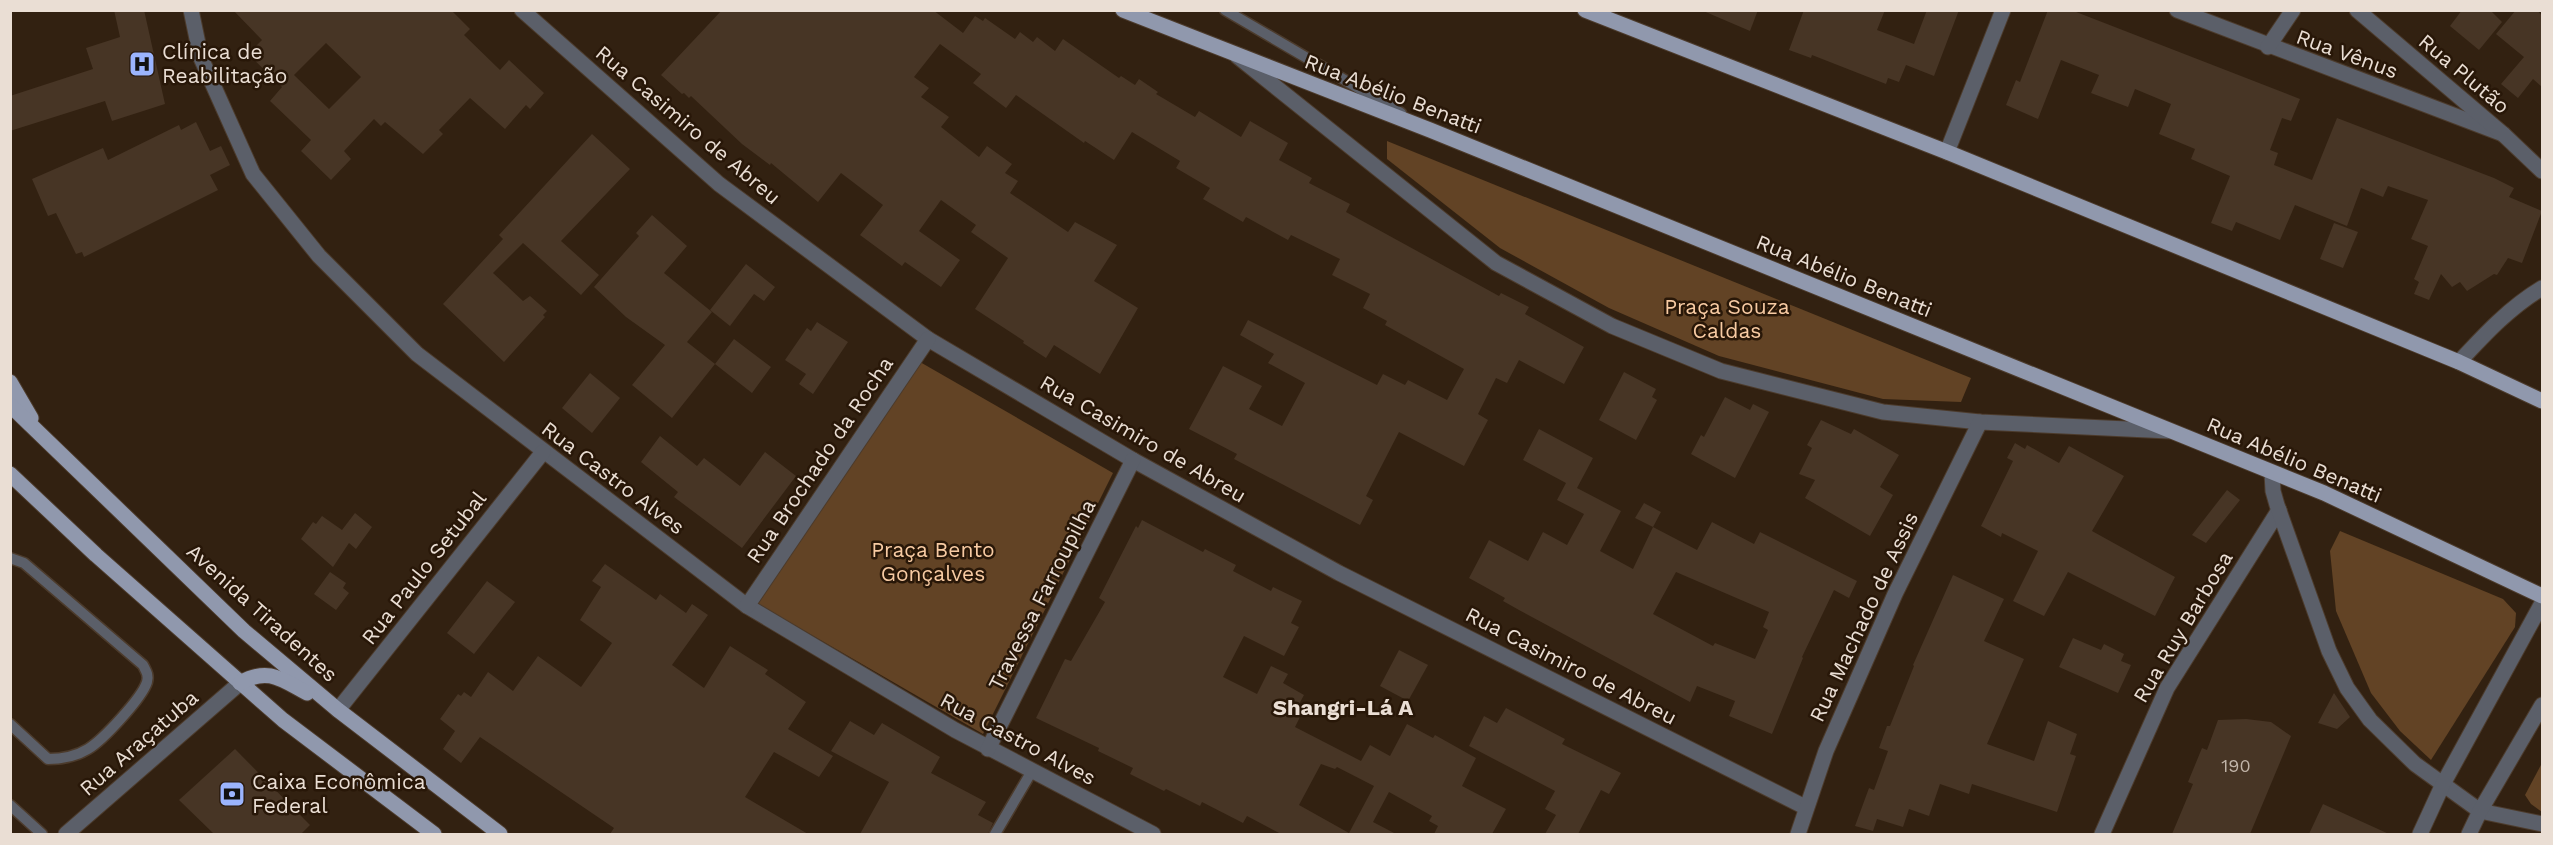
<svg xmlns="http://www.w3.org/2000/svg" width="2553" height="845" viewBox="0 0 2553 845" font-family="'Work Sans',sans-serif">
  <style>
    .green { fill: #624325 }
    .building { fill: #473525; fill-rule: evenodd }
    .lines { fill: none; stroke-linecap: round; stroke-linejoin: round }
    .service-casing { stroke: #4c3b2c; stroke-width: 13 }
    .minor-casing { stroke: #4c3b2c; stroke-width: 17 }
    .tertiary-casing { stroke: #4c3b2c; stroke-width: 17 }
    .primary-casing { stroke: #4c3b2c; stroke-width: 17 }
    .service { stroke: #5b5f69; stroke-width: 10 }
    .minor { stroke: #5b5f69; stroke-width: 15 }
    .tertiary { stroke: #5b5f69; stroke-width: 15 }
    .primary { stroke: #9098ad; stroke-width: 15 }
    .labels { text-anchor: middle; stroke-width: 5; stroke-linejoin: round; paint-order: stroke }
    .number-label { font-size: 18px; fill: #c1b4a8 }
    .poi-label { font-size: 21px; fill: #eaded4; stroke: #281708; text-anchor: start }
    .street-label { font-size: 21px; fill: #eaded4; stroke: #281708 }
    .park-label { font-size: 21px; fill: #f8cba3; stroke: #281708 }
    .neighbourhood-label { font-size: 22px; font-weight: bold; fill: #eaded4; stroke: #281708 }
  </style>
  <rect width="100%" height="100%" fill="#322111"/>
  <!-- green -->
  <g class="green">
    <polygon points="1387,141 1971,378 1961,402 1883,399 1719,356 1609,308 1500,248 1387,159"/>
    <polygon points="920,362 1113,473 983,734 758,604"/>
    <polygon points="2340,531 2503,599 2516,613 2515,627 2431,760 2400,731 2371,693 2336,611 2330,551"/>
    <polygon points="2542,763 2542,812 2531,804 2525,795"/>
  </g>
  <!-- building -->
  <g class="building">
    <polygon points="114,10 144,10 165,104 112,121 105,101 10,131 10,96 93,69 86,48 120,37"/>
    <path d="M 233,10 L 451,10 L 470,29 L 464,35 L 500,70 L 509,60 L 544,93 L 530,109 L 526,105 L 505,129 L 470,98 L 439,130 L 443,134 L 423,154 L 385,122 L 381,126 L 374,119 L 344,151 L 351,159 L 331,180 L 301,151 L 311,140 L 270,101 L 282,87 L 248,54 L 262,40 ZM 326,43 L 361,77 L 329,109 L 294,75 Z"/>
    <polygon points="722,10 933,10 963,33 975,16 983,21 985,18 1015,39 1020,32 1033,42 1037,37 1055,51 1063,39 1119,78 1121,76 1135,85 1139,79 1158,92 1156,94 1195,117 1199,111 1241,137 1250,121 1288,143 1279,160 1312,178 1309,183 1350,204 1346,212 1499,296 1501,293 1529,307 1525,314 1584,347 1564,384 1519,360 1507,383 1496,378 1478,414 1488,420 1464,466 1399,432 1366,496 1373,500 1360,525 1234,459 1237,454 1189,429 1223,366 1262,386 1249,409 1282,426 1305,383 1268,363 1274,354 1240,335 1248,320 1377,385 1383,374 1405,385 1408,380 1447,400 1464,369 1385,325 1387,321 1363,308 1370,294 1332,275 1340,259 1291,235 1288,240 1246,217 1243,222 1203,199 1210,188 1176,168 1180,161 1132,132 1114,160 1085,141 1084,143 1016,95 1006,108 973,83 981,74 940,44 914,77 929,88 921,97 949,117 941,127 979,157 987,146 1012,164 1005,173 1018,181 1010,193 1068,232 1075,222 1117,245 1094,281 1138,308 1100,374 1054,345 1046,358 1023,343 1024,341 975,309 1008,258 971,232 976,225 941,200 919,231 960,260 941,287 905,262 902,266 860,235 883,205 841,173 818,202 771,163 770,165 742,144 691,96 689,98 684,93 682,94 661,75"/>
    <polygon points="1701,10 1758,10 1750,31"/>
    <polygon points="1804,10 1885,10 1877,30 1914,44 1927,10 1959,10 1934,76 1906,65 1899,82 1888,78 1886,84 1812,55 1811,58 1789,50"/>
    <polygon points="2048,10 2071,10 2300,99 2291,121 2282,118 2270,150 2278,153 2274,165 2312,180 2337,118 2494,178 2514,188 2509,197 2542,211 2522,263 2508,258 2497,275 2494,274 2467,291 2460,282 2452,287 2441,274 2429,300 2414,294 2419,282 2414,279 2428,246 2411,239 2428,200 2388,186 2383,197 2361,188 2347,226 2295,205 2280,240 2236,222 2232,231 2211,223 2230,176 2191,159 2195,149 2159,134 2171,104 2135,89 2128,107 2091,93 2099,75 2061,60 2038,119 2006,105 2016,80 2020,82"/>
    <polygon points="2462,10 2490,10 2502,22 2479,50 2450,26"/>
    <polygon points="2516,10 2537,10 2542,16 2542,87 2533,79 2518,98 2501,84 2524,57 2496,34"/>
    <polygon points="196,122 210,151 221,146 230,165 210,175 218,190 84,257 82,252 76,254 56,213 48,216 32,179 103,148 108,160 179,125 181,130"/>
    <polygon points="592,134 630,169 561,241 599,275 581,295 523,243 493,273 523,301 530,296 547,311 543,315 545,317 504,362 443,304 503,239 499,235"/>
    <polygon points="652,215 687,246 664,273 712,312 687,342 715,364 734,339 771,367 752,393 715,364 672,418 632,385 665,345 626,317 594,287 639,236 636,233"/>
    <polygon points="2334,223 2358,232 2343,268 2320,259"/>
    <polygon points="746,264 775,287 764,301 754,294 730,326 710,310"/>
    <polygon points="817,322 848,342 813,394 799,384 806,374 785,360 807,328 811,331"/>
    <polygon points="1624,372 1656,389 1652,397 1657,400 1636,440 1599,420"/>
    <polygon points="590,373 620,398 592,433 562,408"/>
    <polygon points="1725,397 1750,410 1753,404 1769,412 1735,478 1691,454 1701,435 1704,437"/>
    <polygon points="1821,420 1851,434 1854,429 1899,455 1880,487 1893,495 1870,536 1805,498 1815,480 1799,474 1812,448 1807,445"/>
    <path d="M 1539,429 L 1593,458 L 1577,488 L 1621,511 L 1600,551 L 1633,569 L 1653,527 L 1697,550 L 1712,522 L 1754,544 L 1760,532 L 1857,581 L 1849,598 L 1834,590 L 1802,657 L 1803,658 L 1772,734 L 1729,716 L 1735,701 L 1697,686 L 1690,702 L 1519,610 L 1503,601 L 1505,598 L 1469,578 L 1489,540 L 1528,561 L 1543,532 L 1567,545 L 1584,514 L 1557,500 L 1566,483 L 1523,460 ZM 1676,572 L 1769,612 L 1763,627 L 1768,630 L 1755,659 L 1715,643 L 1713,646 L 1653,614 Z"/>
    <polygon points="660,436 697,466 704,458 740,486 765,452 796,476 742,548 674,497 678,492 641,462"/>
    <polygon points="2015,443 2025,449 2027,445 2059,463 2069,446 2124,476 2092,531 2175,577 2155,616 2068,572 2044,616 2013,601 2038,551 2002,533 2001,537 1981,526 2013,461 2007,458"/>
    <polygon points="2227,490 2240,500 2206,543 2192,535"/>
    <polygon points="1644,503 1661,512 1653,527 1635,518"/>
    <polygon points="355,513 372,527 356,549 349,543 333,567 301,539 313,522 316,524 322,516 342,530"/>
    <path d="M 1142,520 L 1203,552 L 1205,549 L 1236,565 L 1233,571 L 1271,591 L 1273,587 L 1302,601 L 1291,623 L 1299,627 L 1284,656 L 1244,636 L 1223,677 L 1257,694 L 1271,666 L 1288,674 L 1283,683 L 1304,695 L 1296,710 L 1302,713 L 1295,727 L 1361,761 L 1370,745 L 1390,756 L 1407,724 L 1433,738 L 1435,735 L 1476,758 L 1462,786 L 1506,809 L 1492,834 L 1434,834 L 1438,826 L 1429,821 L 1432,816 L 1389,792 L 1373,822 L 1396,834 L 1281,834 L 1247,816 L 1243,823 L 1202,802 L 1200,806 L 1166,789 L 1164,791 L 1130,774 L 1133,768 L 1098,751 L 1099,748 L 1036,718 L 1065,659 L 1071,661 L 1105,602 L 1099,598 L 1136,526 L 1138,528 ZM 1321,764 L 1335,769 L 1337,767 L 1374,786 L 1349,833 L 1299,805 Z"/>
    <polygon points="605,564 656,600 660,594 686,613 692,604 708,615 672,665 704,688 730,646 768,670 765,674 806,702 788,729 833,756 819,777 774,752 745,797 808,834 610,834 614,828 480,737 461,763 443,749 455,731 440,719 458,694 461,696 464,692 471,697 488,672 513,691 538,656 581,687 612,643 580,620 601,587 592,581"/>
    <polygon points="330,572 346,583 343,588 349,593 336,610 314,594"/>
    <polygon points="1953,575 2004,599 1984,641 2024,659 1987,744 2034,761 2048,721 2077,734 2070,754 2076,756 2057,812 1972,784 1969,794 1940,784 1929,816 1909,809 1903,827 1877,819 1873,831 1855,826 1869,788 1874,790 1888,751 1879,748 1887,726 1890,726 1914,666 1913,665"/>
    <polygon points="487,581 515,602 474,654 447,633"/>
    <polygon points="2073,638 2101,650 2104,644 2124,654 2121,661 2131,665 2118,693 2059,667"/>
    <polygon points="1399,650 1428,665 1408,701 1380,686"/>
    <polygon points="2334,693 2350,717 2337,729 2318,723"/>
    <polygon points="1506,708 1565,739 1562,744 1621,773 1609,794 1601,790 1578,834 1545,834 1556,815 1545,809 1555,791 1469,746 1484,716 1497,723"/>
    <polygon points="2246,719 2271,722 2291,736 2250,834 2172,834 2193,784 2188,782 2202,748 2207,750 2218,720"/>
    <polygon points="850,721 874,735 882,723 940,757 931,773 986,802 978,815 993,823 988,834 860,834 889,782 831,751"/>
    <polygon points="235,749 310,825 301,834 214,834 179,800"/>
    <polygon points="2323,804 2389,834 2309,834"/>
  </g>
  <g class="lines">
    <!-- service casing -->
    <g class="service-casing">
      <g id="service">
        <polyline points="1225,10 1401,113"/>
        <path d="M 10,558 L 24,563 L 143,665 C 146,671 149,675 147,682 C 142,698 103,740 88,749 C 75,757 63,759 48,759 L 10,724"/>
        <polyline points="10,805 42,834"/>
        <polyline points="995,834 1032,771"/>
      </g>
    </g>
    <!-- minor casing -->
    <g class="minor-casing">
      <g id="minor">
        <polyline points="191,10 201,58 253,174 319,256 417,354 747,606 955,730 1153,834"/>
        <polyline points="522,10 719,184 928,339 1133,460 1339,573 1805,807"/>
        <polyline points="2177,10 2503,134"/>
        <polyline points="2357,10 2503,134 2542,171"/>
        <polyline points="2268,47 2293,10"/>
        <polyline points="1237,56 1496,263 1612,326 1721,371 1883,412 1980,422 2169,431"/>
        <polyline points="1947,152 2003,10"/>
        <polyline points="747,606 928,339"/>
        <polyline points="338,710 543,452"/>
        <polyline points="988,749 1133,460"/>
        <polyline points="66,834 240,683"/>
        <polyline points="1798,834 1826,751 1895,594 1980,422"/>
        <polyline points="2102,834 2167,688 2279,510"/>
      </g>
    </g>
    <!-- tertiary casing -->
    <g class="tertiary-casing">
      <g id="tertiary">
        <path d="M 2459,362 C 2485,334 2509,308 2542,288"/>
        <polyline points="2272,473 2273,491 2277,505 2329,651 2347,688 2370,720 2415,764 2480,811 2542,824"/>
        <polyline points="2420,834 2443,784 2542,603"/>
        <polyline points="2469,834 2480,811 2542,705"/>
      </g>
    </g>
    <!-- primary casing -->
    <g class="primary-casing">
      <g id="primary">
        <polyline points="1123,10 1430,130 2324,493 2542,596"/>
        <polyline points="1585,10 1947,152 2459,362 2542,401"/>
        <polyline points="10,382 31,418"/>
        <polyline points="10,405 244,631 338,710 500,834"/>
        <polyline points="10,474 96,555 283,720 434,834"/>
        <path d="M 240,683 C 268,667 281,679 307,693"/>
      </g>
    </g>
    <!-- service -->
    <use href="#service" class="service"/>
    <!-- minor -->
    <use href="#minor" class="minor"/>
    <!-- tertiary -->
    <use href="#tertiary" class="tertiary"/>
    <!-- primary -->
    <use href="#primary" class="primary"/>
  </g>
  <!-- icons -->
  <defs>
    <g id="hospital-square" transform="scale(1.35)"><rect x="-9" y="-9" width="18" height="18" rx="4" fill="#9bb4fd" stroke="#281708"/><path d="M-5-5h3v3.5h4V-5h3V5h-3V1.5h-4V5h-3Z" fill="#111"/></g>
    <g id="bank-square" transform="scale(1.35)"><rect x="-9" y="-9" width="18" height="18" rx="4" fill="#9bb4fd" stroke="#281708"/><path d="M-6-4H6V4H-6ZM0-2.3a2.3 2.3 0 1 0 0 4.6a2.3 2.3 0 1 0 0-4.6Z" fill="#111"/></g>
  </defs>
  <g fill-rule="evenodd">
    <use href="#hospital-square" x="142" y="64"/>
    <use href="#bank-square" x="232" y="794"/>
  </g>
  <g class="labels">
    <!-- number labels -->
    <g class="number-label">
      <text x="2236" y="772">190</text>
    </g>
    <!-- poi labels -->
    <g class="poi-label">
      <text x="162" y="59">Clínica de<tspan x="162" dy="24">Reabilitação</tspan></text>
      <text x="252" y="789">Caixa Econômica<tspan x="252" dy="24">Federal</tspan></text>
    </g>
    <!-- street labels -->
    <g class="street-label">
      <text transform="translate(2347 54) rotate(20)" y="7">Rua Vênus</text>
      <text transform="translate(2464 74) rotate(40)" y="7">Rua Plutão</text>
      <text transform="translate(1393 94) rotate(21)" y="7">Rua Abélio Benatti</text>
      <text transform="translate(688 125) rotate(40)" y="7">Rua Casimiro de Abreu</text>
      <text transform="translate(1844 276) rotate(22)" y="7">Rua Abélio Benatti</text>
      <text transform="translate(1143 439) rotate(30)" y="7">Rua Casimiro de Abreu</text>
      <text transform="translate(820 460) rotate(-56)" y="7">Rua Brochado da Rocha</text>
      <text transform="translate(2294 460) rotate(23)" y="7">Rua Abélio Benatti</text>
      <text transform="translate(613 478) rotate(37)" y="7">Rua Castro Alves</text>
      <text transform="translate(424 568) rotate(-52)" y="7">Rua Paulo Setubal</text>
      <text transform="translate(1042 595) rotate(-63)" y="7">Travessa Farroupilha</text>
      <text transform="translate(262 613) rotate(42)" y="7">Avenida Tiradentes</text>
      <text transform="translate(1864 617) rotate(-65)" y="7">Rua Machado de Assis</text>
      <text transform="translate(2183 627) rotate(-59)" y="7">Rua Ruy Barbosa</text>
      <text transform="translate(1571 666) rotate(27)" y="7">Rua Casimiro de Abreu</text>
      <text transform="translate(1018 739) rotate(28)" y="7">Rua Castro Alves</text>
      <text transform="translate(139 743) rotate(-41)" y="7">Rua Araçatuba</text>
    </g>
    <!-- park labels -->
    <g class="park-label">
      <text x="1727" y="314">Praça Souza<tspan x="1727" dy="24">Caldas</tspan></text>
      <text x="933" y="557">Praça Bento<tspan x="933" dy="24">Gonçalves</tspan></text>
    </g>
    <!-- neighbourhood labels -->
    <g class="neighbourhood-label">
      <text x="1343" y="715">Shangri-Lá A</text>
    </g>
  </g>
  <!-- border -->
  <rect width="2553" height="845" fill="none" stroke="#eaded4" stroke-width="24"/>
</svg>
